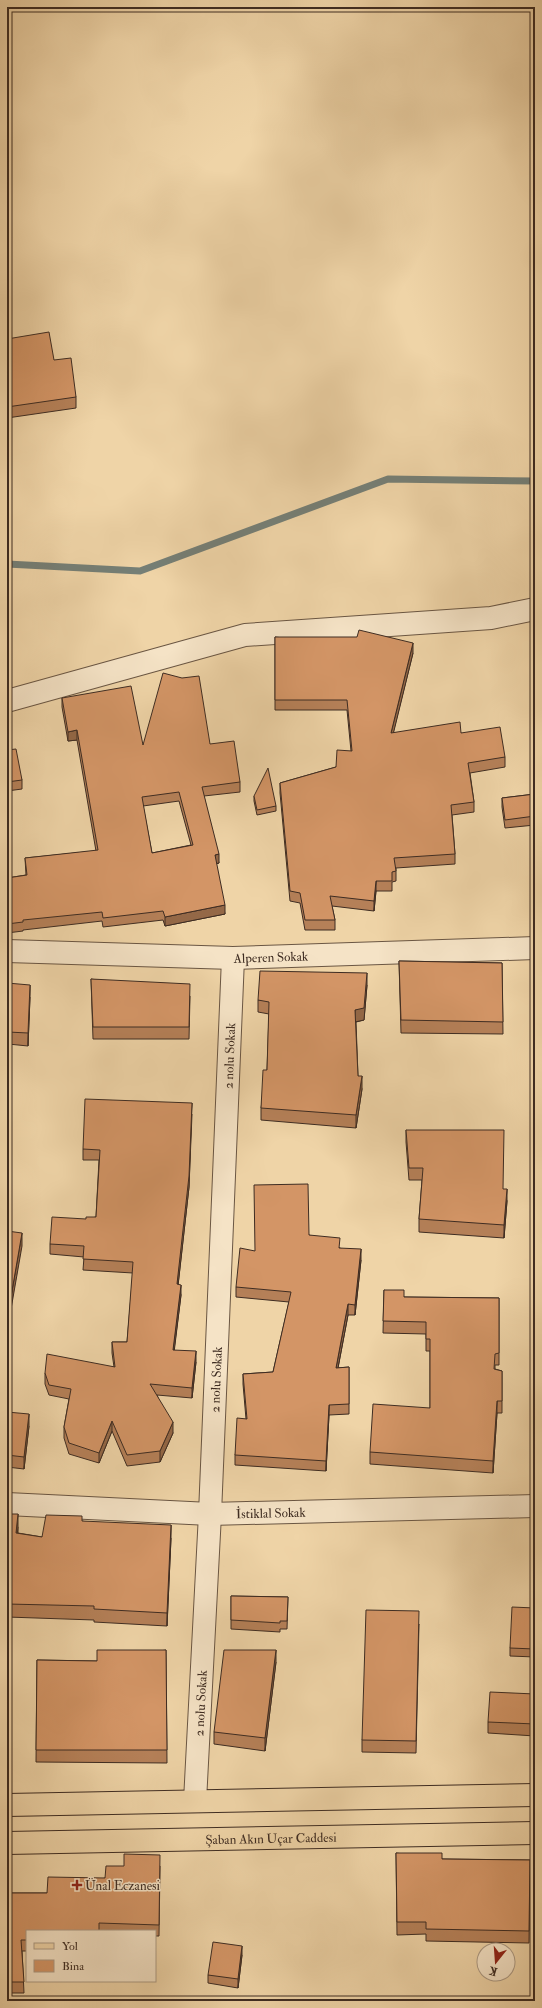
<svg xmlns="http://www.w3.org/2000/svg" width="542" height="2008" viewBox="0 0 542 2008" font-family="'IM FELL Double Pica',serif">
  <style>
    .lines { fill: none; stroke-linecap: round; stroke-linejoin: round }
    .stream { stroke: #757f76; stroke-width: 7 }
    .minor-casing { stroke: #6a5643; stroke-width: 24 }
    .major-casing { stroke: #3e2c22; stroke-width: 24 }
    .minor { stroke: #f5e3c6; stroke-width: 22 }
    .major { stroke: #efd4a7; stroke-width: 22 }
    .wall { fill: #b58058; stroke: #3e2c22; fill-rule: evenodd }
    .shaded-wall { fill: #946847; stroke: #3e2c22 }
    .building { fill: #d39566; stroke: #3e2c22; fill-rule: evenodd }
    .poi-dot { fill: #8f2418; stroke: #f5e3c6; stroke-width: 1.5 }
    .labels { text-anchor: middle; stroke-width: 3; stroke-linejoin: round; paint-order: stroke }
    .street-label { font-size: 13px; fill: #3e2c22; stroke: #f5e3c6 }
    .poi-label { font-size: 13px; fill: #3e2c22; stroke: #f5e3c6; text-anchor: start }
  </style>
  <rect width="100%" height="100%" fill="#efd4a7"/>
  <filter id="stains"><feTurbulence type="fractalNoise" baseFrequency=".005" numOctaves="4"/><feColorMatrix values="0 0 0 0 .2 0 0 0 0 .09 0 0 0 0 .02 0 0 0 .5 -.17"/></filter>
  <radialGradient id="worn" r=".72"><stop offset=".6" stop-color="#630" stop-opacity="0"/><stop offset="1" stop-color="#630" stop-opacity=".3"/></radialGradient>
  <g class="lines">
    <!-- stream -->
    <polyline class="stream" points="7,564 140,571 388,479 535,481"/>
    <!-- minor casing -->
    <g class="minor-casing">
      <g id="minor">
        <polyline points="7,701 245,635 491,618 535,609"/>
        <path id="s1" d="M 7,951 L 233,958 L 535,948"/>
        <path id="s2" d="M 7,1504 L 210,1514 L 535,1506"/>
        <path id="s3" d="M 195,1801 L 210,1514 L 233,958"/>
      </g>
    </g>
    <!-- major casing -->
    <g class="major-casing">
      <g id="major">
        <polyline points="7,1805 535,1795"/>
        <path id="s4" d="M 7,1843 L 535,1833"/>
      </g>
    </g>
    <!-- minor -->
    <use href="#minor" class="minor"/>
    <!-- major -->
    <use href="#major" class="major"/>
  </g>
  <!-- wall -->
  <g class="wall">
    <polygon points="7,339 54,360 76,397 76,408 7,418"/>
    <polygon points="275,637 413,653 393,733 461,733 505,757 505,767 470,773 474,802 474,812 452,815 455,854 455,864 396,868 396,881 392,882 392,891 376,891 374,911 332,906 335,920 335,930 305,930 300,903 290,901 280,793 280,783 336,767 351,751 347,710 275,710"/>
    <path d="M 62,698 L 143,745 L 210,744 L 240,782 L 240,792 L 204,796 L 219,863 L 216,864 L 225,914 L 165,926 L 163,920 L 103,927 L 102,921 L 23,930 L 23,931 L 7,933 L 7,878 L 26,875 L 25,858 L 96,851 L 77,740 L 68,741 L 62,707 ZM 179,801 L 191,845 L 152,853 L 143,806 Z"/>
    <polygon points="7,750 22,780 22,789 7,791"/>
    <polygon points="535,794 535,825 505,828 502,807 502,798"/>
    <polygon points="254,796 276,806 276,811 257,815 254,801"/>
    <polygon points="399,961 502,963 503,1034 401,1033"/>
    <polygon points="91,979 190,996 189,1039 93,1039"/>
    <polygon points="7,983 30,997 28,1046 8,1044 7,1052"/>
    <polygon points="367,985 364,1020 356,1022 358,1076 362,1089 356,1128 261,1120 261,1108 267,1070 269,1014 258,1012 258,1000"/>
    <polygon points="192,1114 189,1187 178,1285 181,1295 174,1350 196,1362 192,1398 157,1395 173,1433 160,1462 127,1466 112,1431 99,1463 69,1454 64,1438 64,1427 69,1399 49,1395 45,1384 45,1373 114,1367 112,1353 112,1342 127,1342 133,1273 83,1270 84,1257 50,1254 50,1244 86,1219 96,1217 99,1160 83,1160 83,1149"/>
    <polygon points="406,1130 503,1189 507,1201 504,1238 419,1232 419,1219 422,1180 409,1180 406,1142"/>
    <polygon points="309,1235 340,1248 361,1260 355,1315 348,1315 338,1368 349,1367 349,1414 329,1415 326,1471 235,1465 235,1455 246,1419 243,1384 243,1374 273,1372 289,1302 236,1297 236,1287"/>
    <polygon points="384,1290 404,1297 499,1298 499,1365 495,1365 495,1369 502,1371 502,1413 497,1413 493,1473 370,1464 370,1452 430,1408 430,1351 426,1351 426,1334 383,1333"/>
    <polygon points="7,1412 29,1426 24,1469 7,1467"/>
    <polygon points="7,1514 18,1527 18,1533 42,1537 82,1521 171,1538 167,1626 94,1622 94,1620 7,1617"/>
    <polygon points="231,1596 288,1597 287,1629 280,1629 280,1632 231,1629"/>
    <polygon points="535,1608 535,1657 510,1656 510,1648"/>
    <polygon points="419,1624 416,1753 362,1752 362,1740"/>
    <polygon points="166,1650 167,1763 36,1762 37,1660 97,1661"/>
    <polygon points="276,1662 265,1751 214,1744 214,1732"/>
    <polygon points="535,1694 535,1736 488,1733 488,1722"/>
    <polygon points="396,1853 442,1859 530,1860 529,1943 426,1941 426,1934 397,1935"/>
    <polygon points="160,1866 159,1936 155,1936 155,1931 27,1931 27,1951 22,1951 24,1993 7,1993 7,1893 47,1893 105,1878"/>
    <polygon points="242,1955 238,1988 208,1983 208,1975"/>
  </g>
  <!-- shaded-wall -->
  <g class="shaded-wall">
    <polygon points="413,643 413,653 391,743 391,733"/>
    <polygon points="77,730 77,740 68,741 68,732"/>
    <polygon points="219,854 219,863 215,864 215,855"/>
    <polygon points="376,881 376,891 374,911 374,901"/>
    <polygon points="225,905 225,914 165,926 165,917"/>
    <polygon points="367,973 367,985 364,1020 355,1022 355,1010"/>
    <polygon points="30,985 30,997 28,1046 28,1033"/>
    <polygon points="8,1032 8,1044 7,1052 7,1040"/>
    <polygon points="362,1076 362,1089 356,1128 356,1115"/>
    <polygon points="192,1103 189,1187 177,1295 177,1284"/>
    <polygon points="507,1189 507,1201 504,1238 504,1225"/>
    <polygon points="22,1233 22,1246 7,1332 7,1320"/>
    <polygon points="361,1249 361,1260 355,1315 355,1305"/>
    <polygon points="181,1285 181,1295 173,1361 173,1350"/>
    <polygon points="348,1304 348,1315 336,1378 336,1368"/>
    <polygon points="196,1351 196,1362 192,1398 192,1388"/>
    <polygon points="497,1401 497,1413 493,1473 493,1461"/>
    <polygon points="329,1405 329,1415 326,1471 326,1461"/>
    <polygon points="29,1414 29,1426 24,1469 24,1457"/>
    <polygon points="112,1421 112,1431 99,1463 99,1453"/>
    <polygon points="173,1422 173,1433 160,1462 160,1451"/>
    <polygon points="18,1514 18,1527 16,1546 16,1533"/>
    <polygon points="171,1525 171,1538 167,1626 167,1613"/>
    <polygon points="276,1650 276,1662 265,1751 265,1738"/>
    <polygon points="242,1946 242,1955 238,1988 238,1979"/>
  </g>
  <!-- building -->
  <g class="building">
    <polygon points="49,332 54,360 71,358 76,397 7,407 7,339"/>
    <polygon points="359,630 413,643 391,733 460,722 461,733 500,727 505,757 468,763 474,802 451,805 455,854 394,858 396,871 392,872 392,881 376,881 374,901 330,896 335,920 305,920 300,893 290,891 280,783 336,767 337,750 352,751 347,700 275,700 275,637 357,637"/>
    <path d="M 163,673 L 182,678 L 199,676 L 210,744 L 234,741 L 240,782 L 202,787 L 219,854 L 215,855 L 225,905 L 165,917 L 163,911 L 103,918 L 102,912 L 23,920 L 23,922 L 7,924 L 7,878 L 27,875 L 25,858 L 98,850 L 77,730 L 68,732 L 62,698 L 131,686 L 143,745 ZM 179,792 L 193,845 L 152,853 L 142,797 Z"/>
    <polygon points="16,749 22,780 7,782 7,750"/>
    <polygon points="268,768 276,806 257,810 254,796"/>
    <polygon points="535,794 535,816 505,820 502,798"/>
    <polygon points="399,961 502,963 503,1022 401,1020"/>
    <polygon points="260,971 367,973 364,1008 355,1010 358,1076 362,1076 356,1115 261,1108 263,1070 267,1070 269,1002 258,1000"/>
    <polygon points="91,979 190,984 189,1027 93,1027"/>
    <polygon points="7,983 30,985 28,1033 8,1032 7,1040"/>
    <polygon points="85,1099 192,1103 189,1176 177,1284 181,1285 173,1350 196,1351 192,1388 150,1384 173,1422 160,1451 127,1455 112,1421 99,1453 69,1443 64,1427 71,1389 49,1385 45,1373 47,1354 115,1367 112,1342 127,1342 133,1262 83,1259 84,1246 50,1244 52,1217 86,1219 86,1217 96,1217 100,1150 83,1149"/>
    <polygon points="406,1130 504,1130 503,1189 507,1189 504,1225 419,1219 423,1168 409,1168"/>
    <polygon points="308,1184 309,1235 340,1238 339,1248 361,1249 355,1305 348,1304 336,1368 349,1367 349,1404 329,1405 326,1461 235,1455 237,1418 247,1419 243,1374 273,1372 291,1292 236,1287 240,1248 255,1251 254,1185"/>
    <polygon points="7,1231 22,1233 7,1320"/>
    <polygon points="384,1290 404,1290 404,1297 499,1298 499,1353 495,1354 494,1369 502,1371 502,1401 497,1401 493,1461 370,1452 373,1404 430,1408 430,1339 426,1339 426,1322 383,1321"/>
    <polygon points="7,1412 29,1414 24,1457 7,1455"/>
    <polygon points="7,1514 18,1514 16,1533 42,1537 46,1515 82,1516 82,1521 171,1525 167,1613 94,1609 94,1606 7,1604"/>
    <polygon points="231,1596 288,1597 287,1621 280,1621 280,1623 231,1620"/>
    <polygon points="512,1607 535,1608 535,1649 510,1648"/>
    <polygon points="366,1610 419,1611 416,1741 362,1740"/>
    <polygon points="97,1650 166,1650 167,1750 36,1750 37,1660 97,1661"/>
    <polygon points="224,1650 276,1650 265,1738 214,1732"/>
    <polygon points="490,1692 535,1694 535,1724 488,1722"/>
    <polygon points="396,1853 442,1853 442,1859 530,1860 529,1931 426,1929 426,1922 397,1922"/>
    <polygon points="124,1854 160,1855 159,1925 99,1923 99,1931 27,1931 27,1940 21,1940 24,1982 7,1982 7,1893 47,1893 48,1877 105,1878 106,1866 124,1866"/>
    <polygon points="213,1942 242,1946 238,1979 208,1975"/>
  </g>
  <!-- markers -->
  <path class="poi-dot" d="M75 1879h4v4h4v4h-4v4h-4v-4h-4v-4h4z"/>
  <g class="labels">
    <!-- street labels -->
    <g class="street-label">
      <text dy="5" stroke="none"><textPath href="#s1" startOffset="264">Alperen Sokak</textPath></text>
      <text dy="5" stroke="none"><textPath href="#s3" startOffset="746">2 nolu Sokak</textPath></text>
      <text dy="5" stroke="none"><textPath href="#s3" startOffset="422">2 nolu Sokak</textPath></text>
      <text dy="5" stroke="none"><textPath href="#s2" startOffset="264">İstiklal Sokak</textPath></text>
      <text dy="5" stroke="none"><textPath href="#s3" startOffset="98">2 nolu Sokak</textPath></text>
      <text dy="5" stroke="none"><textPath href="#s4" startOffset="264">Şaban Akın Uçar Caddesi</textPath></text>
    </g>
    <!-- poi labels -->
    <g class="poi-label">
      <text x="85" y="1890">Ünal Eczanesi</text>
    </g>
  </g>
  <!-- margin -->
  <rect width="542" height="2008" fill="none" stroke="#efd4a7" stroke-width="24"/>
  <rect x="8" y="8" width="526" height="1992" fill="none" stroke="#3e2c22" stroke-width="2"/>
  <rect x="12" y="12" width="518" height="1984" fill="none" stroke="#3e2c22"/>
  <!-- legend -->
  <rect x="26" y="1930" width="130" height="52" fill="#f5e3c6" stroke="#ac9a84"/>
  <rect x="34" y="1943" width="20" height="6" fill="#efd4a7" stroke="#ac9a84"/>
  <text x="62" y="1950" font-size="12" fill="#3e2c22">Yol</text>
  <rect x="34" y="1960" width="20" height="12" fill="#d39566" stroke="#ac9a84"/>
  <text x="62" y="1970" font-size="12" fill="#3e2c22">Bina</text>
  <!-- north arrow -->
  <g transform="translate(496 1962) rotate(197)"><circle r="19" fill="#f5e3c6" stroke="#ac9a84"/>
  <path d="M0-3L7 15L0 10L-7 15Z" fill="#8f2418"/>
  <text y="-6" font-size="11" font-weight="bold" text-anchor="middle" fill="#3e2c22">K</text>
  </g>
  <rect width="100%" height="100%" filter="url(#stains)"/>
  <rect width="100%" height="100%" fill="url(#worn)"/>
</svg>
